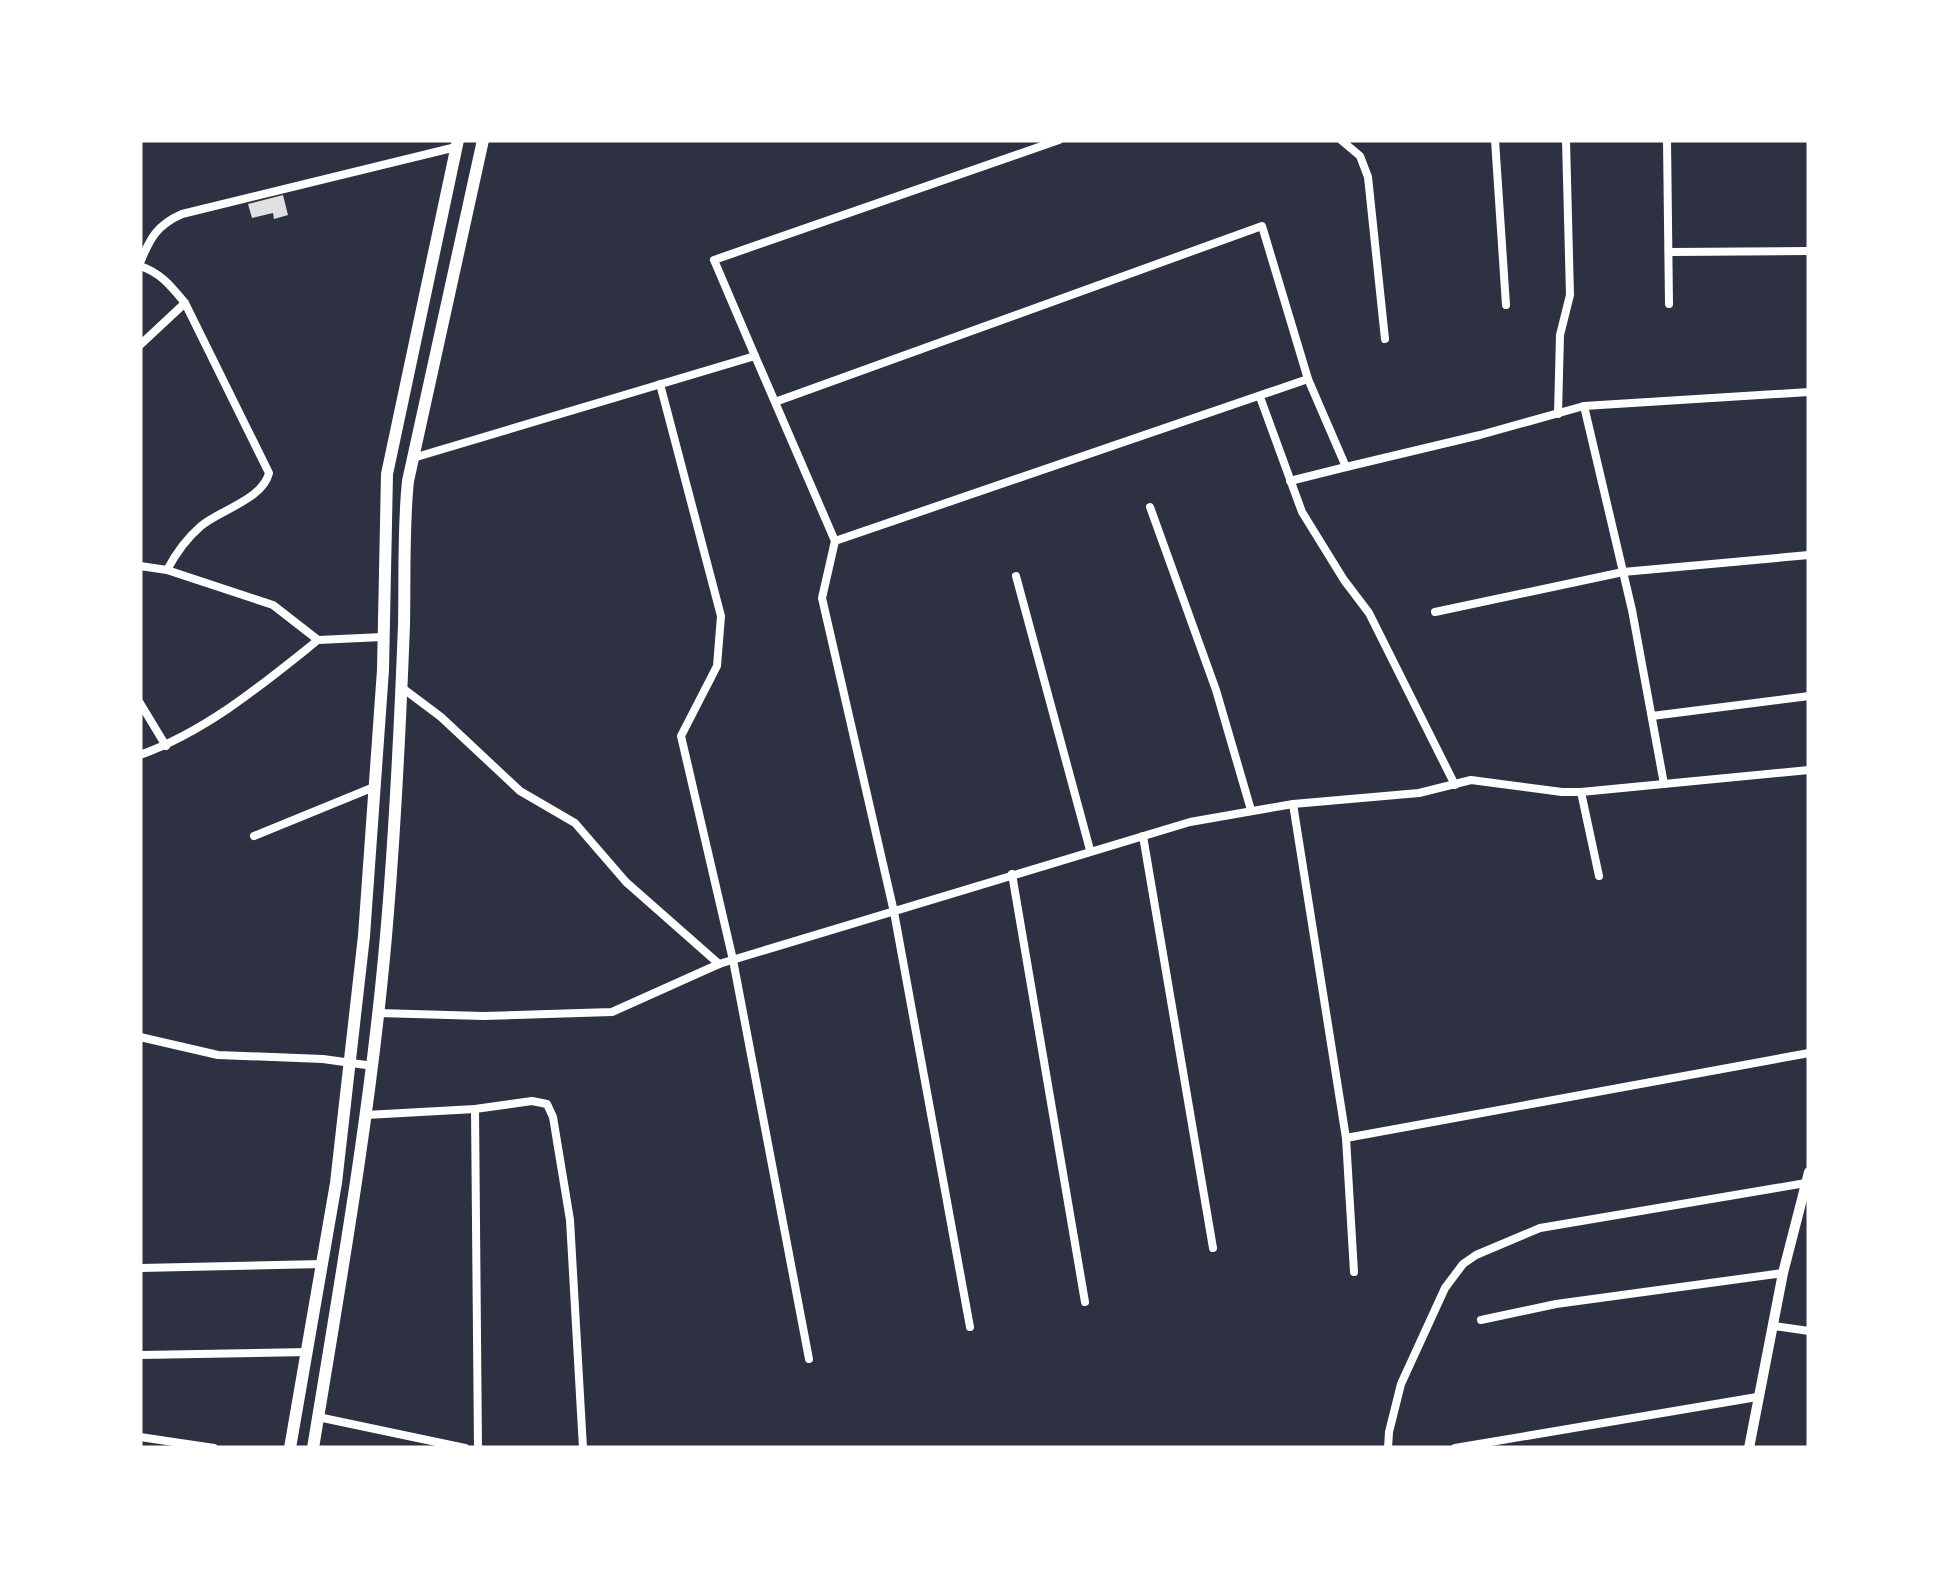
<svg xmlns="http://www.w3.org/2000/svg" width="1949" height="1588" viewBox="0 0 1949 1588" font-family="Arial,sans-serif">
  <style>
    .building { fill: #e0e0e3 }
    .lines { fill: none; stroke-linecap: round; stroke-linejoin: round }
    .minor { stroke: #fff; stroke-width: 8 }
    .tertiary { stroke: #fff; stroke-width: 10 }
    .primary { stroke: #fff; stroke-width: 12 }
  </style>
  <rect width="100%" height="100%" fill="#2d3142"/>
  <!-- building -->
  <polygon class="building" points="283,195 288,215 274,219 273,213 252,218 248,204"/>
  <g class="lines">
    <!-- minor -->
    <g class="minor">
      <polyline points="1341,140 1360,156 1368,177 1385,339"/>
      <polyline points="1495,140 1506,305"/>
      <polyline points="1667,140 1669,304"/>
      <polyline points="1670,252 1809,251"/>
      <path d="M 140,263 C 150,238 157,225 182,214 L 456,147"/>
      <path d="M 140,266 C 161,273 171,286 185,303 L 269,473 C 263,499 220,510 201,526 C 187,538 176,553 167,570"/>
      <polyline points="140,345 185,303"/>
      <polyline points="755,356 714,260 1059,140"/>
      <polyline points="660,384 721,616 717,666 681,736 733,960 809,1359"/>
      <polyline points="1260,397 1302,512 1344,580 1369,613 1455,785"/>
      <polyline points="775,402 1262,226 1308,379"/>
      <polyline points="1584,406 1632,610 1664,784"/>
      <polyline points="1558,414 1560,335 1570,295 1566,140"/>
      <polyline points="413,458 755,356 835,541 1308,379 1346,467 1480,435 1584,406 1809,392"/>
      <polyline points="1290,481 1346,467"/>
      <polyline points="1150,507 1216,690 1251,810"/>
      <polyline points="835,541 822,598 894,912 970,1327"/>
      <polyline points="140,566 167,570 273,605 318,640 383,637"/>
      <polyline points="1016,576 1090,850"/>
      <polyline points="1435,612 1623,572 1809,555"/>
      <polyline points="401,687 441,717 520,791 575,823 626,882 719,964"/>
      <polyline points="140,703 166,746"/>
      <polyline points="1652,716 1809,696"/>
      <path d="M 140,755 C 207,731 263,684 318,640"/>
      <polyline points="1581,792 1599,876"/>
      <polyline points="1293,804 1346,1138 1809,1053"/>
      <polyline points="254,836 374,787"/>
      <polyline points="1143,836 1213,1248"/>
      <polyline points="1012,874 1085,1302"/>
      <polyline points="378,1013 483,1016 612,1012 719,964 1190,822 1293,804 1419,793 1471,780 1562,792 1581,792 1809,770"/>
      <polyline points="140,1037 218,1055 323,1059 373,1066"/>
      <polyline points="475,1109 478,1448"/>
      <polyline points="366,1115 475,1109 532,1101 547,1104 553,1117 570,1220 583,1448"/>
      <polyline points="1346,1138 1354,1272"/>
      <polyline points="140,1268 322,1264"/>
      <polyline points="1481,1320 1556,1304 1783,1273"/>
      <polyline points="1774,1326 1809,1331"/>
      <polyline points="140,1355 308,1352"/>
      <polyline points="318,1417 465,1448"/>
      <polyline points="140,1437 214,1448"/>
      <polyline points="1388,1448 1389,1432 1401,1384 1445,1288 1463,1264 1476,1255 1540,1228 1806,1183"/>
      <polyline points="1455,1448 1757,1397"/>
    </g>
    <!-- tertiary -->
    <polyline class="tertiary" points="1749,1448 1783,1273 1809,1172"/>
    <!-- primary -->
    <g class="primary">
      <polyline points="290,1448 336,1183 364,936 383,670 387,474 458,140"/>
      <path d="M 313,1448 C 341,1278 371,1108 386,936 C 395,833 400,729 404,625 C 405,577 403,529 408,481 L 483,140"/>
    </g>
  </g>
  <!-- border -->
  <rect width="1949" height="1588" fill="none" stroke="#ffffff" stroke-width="285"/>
</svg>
